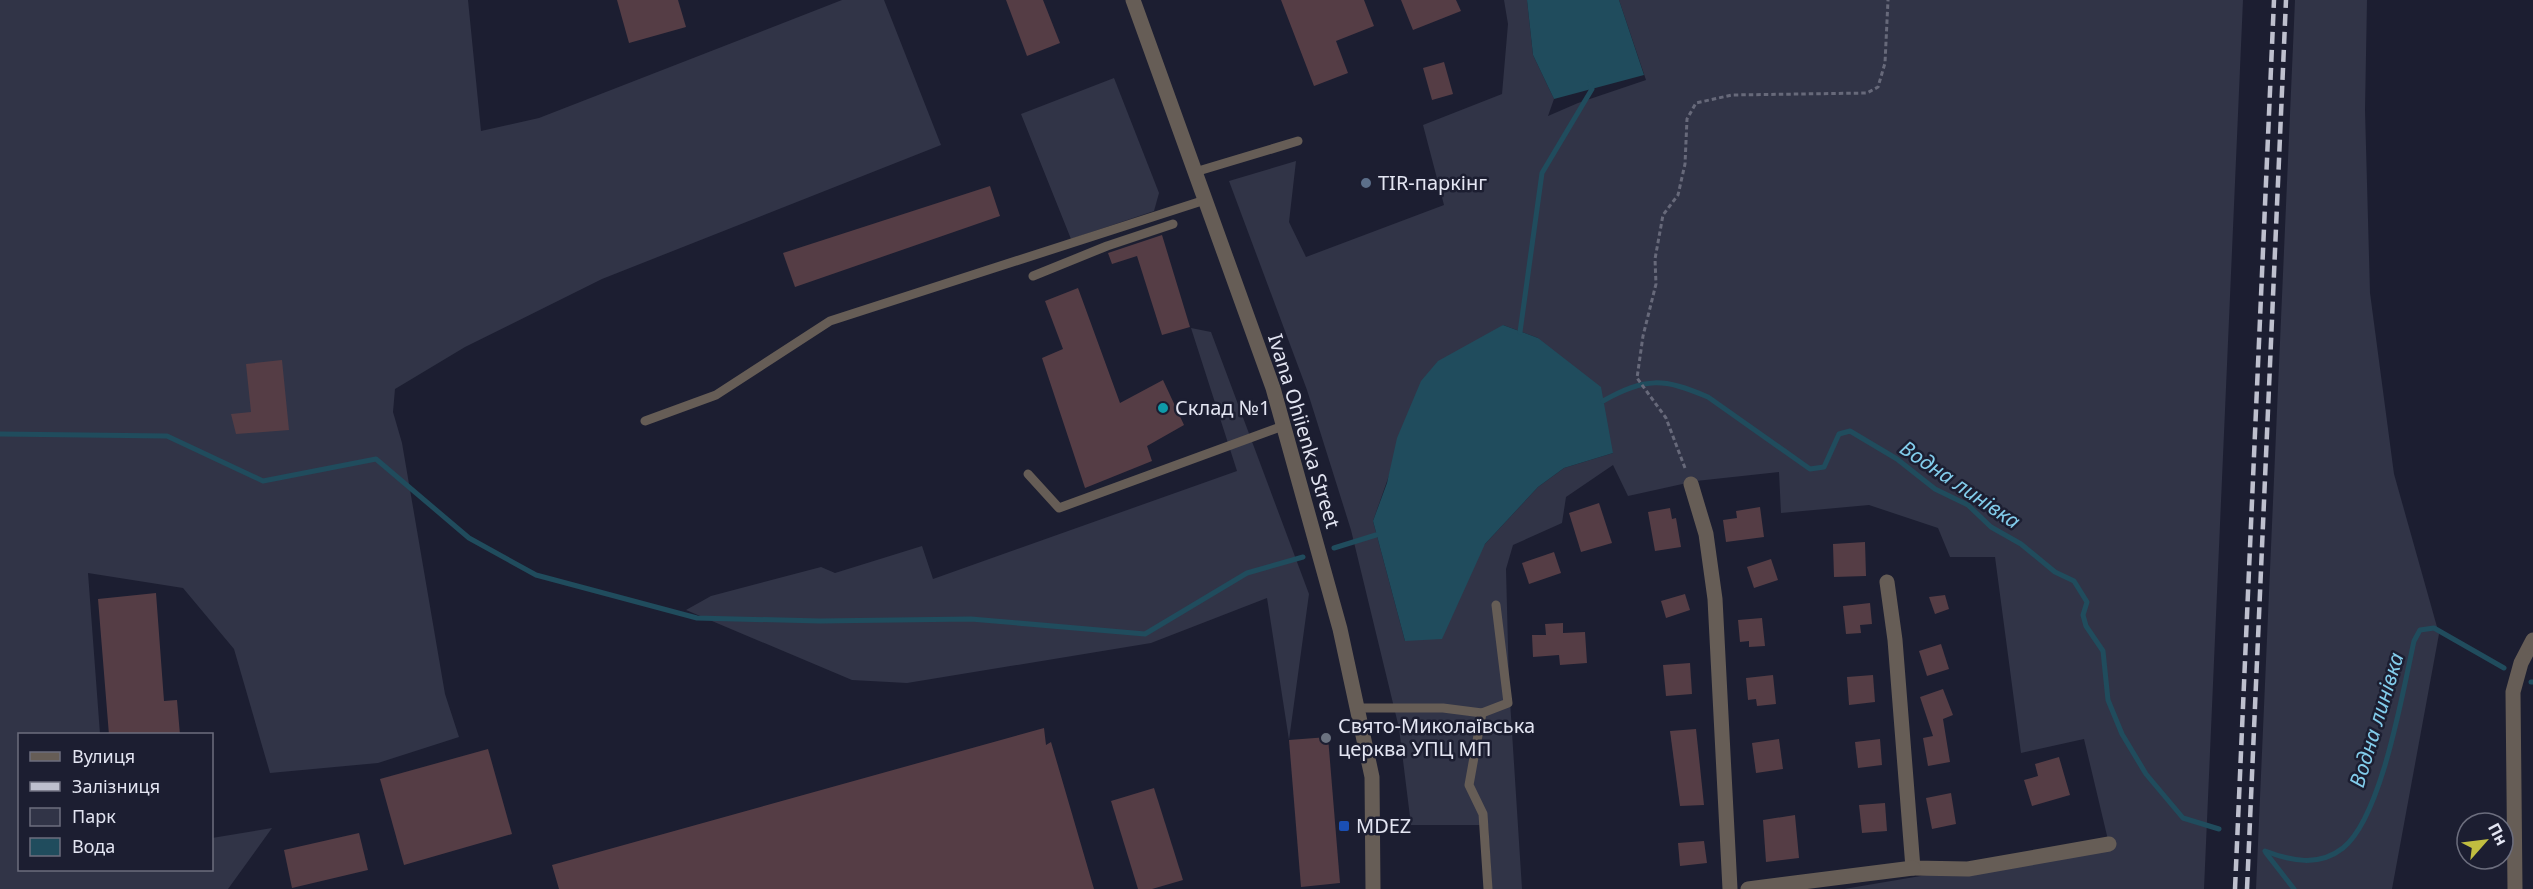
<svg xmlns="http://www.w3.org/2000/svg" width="2533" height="889" viewBox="0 0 2533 889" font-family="'Noto Sans',sans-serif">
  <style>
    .green { fill: #313447; fill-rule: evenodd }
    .water { fill: #204c5d }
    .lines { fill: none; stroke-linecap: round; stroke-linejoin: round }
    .stream { stroke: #204c5d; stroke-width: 5 }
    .building { fill: #553d45 }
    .path { stroke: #67697a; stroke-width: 3; stroke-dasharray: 4.5 3; stroke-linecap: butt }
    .lane { stroke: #665d56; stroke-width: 9 }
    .street { stroke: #665d56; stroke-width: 15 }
    .rail { stroke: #bec0ce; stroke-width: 4.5; stroke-dasharray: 12 6; stroke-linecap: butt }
    .service-dot { fill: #5c6f8a; stroke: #1c1e31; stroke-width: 2 }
    .culture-dot { fill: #0f9aa8; stroke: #1c1e31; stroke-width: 2 }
    .worship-dot { fill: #6b7280; stroke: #1c1e31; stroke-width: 2 }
    .transit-dot { fill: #1a4fb4; stroke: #1c1e31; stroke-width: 2 }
    .labels { text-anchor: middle; stroke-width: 5; stroke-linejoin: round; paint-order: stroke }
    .poi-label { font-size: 20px; fill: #e3e5f2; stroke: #1c1e31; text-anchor: start }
    .street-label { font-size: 20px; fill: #e3e5f2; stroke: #1c1e31 }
    .water-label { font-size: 21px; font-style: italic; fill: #82cceb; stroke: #1c1e31 }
  </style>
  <rect width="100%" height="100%" fill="#1c1e31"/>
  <!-- green -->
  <g class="green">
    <polygon points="0,0 468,0 481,131 539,118 842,0 884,0 941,145 602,279 465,347 395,389 393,412 402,443 445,694 459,737 378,763 270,773 234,649 183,588 88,573 100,734 20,734 20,870 212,870 212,838 272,828 228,889 0,889"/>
    <path d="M 1504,0 L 1527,0 L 1533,55 L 1554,99 L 1548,116 L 1578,103 L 1646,80 L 1619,0 L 2243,0 L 2204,889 L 1844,889 L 2109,844 L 2084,739 L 2021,753 L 1995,557 L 1950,557 L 1938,528 L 1869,505 L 1781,513 L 1779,472 L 1696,481 L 1628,496 L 1613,465 L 1566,497 L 1562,523 L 1513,545 L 1506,569 L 1509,685 L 1522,889 L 1492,889 L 1488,825 L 1411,825 L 1399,728 L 1351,530 L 1307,390 L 1229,181 L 1296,161 L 1289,222 L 1306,257 L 1444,205 L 1423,125 L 1502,94 L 1508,24 ZM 1503,325 L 1538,338 L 1613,453 L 1564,468 L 1538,487 L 1485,544 L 1405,641 L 1373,521 L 1392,467 Z"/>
    <polygon points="2295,0 2367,0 2365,110 2370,293 2394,474 2439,634 2392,889 2256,889"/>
    <polygon points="1114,78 1159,193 1154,211 1071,239 1021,114"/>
    <polygon points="1191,328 1211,332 1309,594 1289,740 1267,598 1151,643 907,683 852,680 686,610 711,596 821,567 835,573 922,546 933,579 1237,471"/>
  </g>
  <!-- water -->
  <g class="water">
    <polygon points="1527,0 1619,0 1644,75 1554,99 1533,55"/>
    <polygon points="1503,325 1538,338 1601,387 1613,453 1564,468 1538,487 1485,544 1442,639 1405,641 1373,521 1387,483 1397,438 1421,381 1438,361"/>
  </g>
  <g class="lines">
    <!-- stream -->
    <g class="stream">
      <polyline points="1520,332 1542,173 1592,89 1590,84"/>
      <path d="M 1603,401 C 1646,377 1663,378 1708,397 L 1810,469 L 1824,467 L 1839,434 L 1850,431 L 1897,459 L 1935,489 L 1968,505 L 1991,527 L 2021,544 L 2055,572 L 2074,581 L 2087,602 L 2083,615 L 2086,626 L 2103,651 L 2108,700 L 2122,734 L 2146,774 L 2183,818 L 2219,829"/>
      <polyline points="0,434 167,436 263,481 376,459 469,538 536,575 697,618 820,621 971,619 1145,634 1247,573 1303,557"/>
      <polyline points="1334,548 1376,535"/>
      <polyline points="2531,682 2533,682"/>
      <path d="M 2265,851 C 2291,861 2319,867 2343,848 C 2382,817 2403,690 2414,641 L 2420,630 L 2434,628 L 2504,668"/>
      <polyline points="2266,853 2294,889"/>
    </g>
  </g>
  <!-- building -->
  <g class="building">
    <polygon points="617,0 678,0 686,27 629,43"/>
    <polygon points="1006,0 1043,0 1060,43 1027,56"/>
    <polygon points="1281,0 1364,0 1374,26 1336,41 1348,73 1314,86"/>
    <polygon points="1401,0 1456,0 1461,11 1413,30"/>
    <polygon points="1444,62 1453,94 1432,100 1423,68"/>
    <polygon points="990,186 1000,216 795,287 783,253"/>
    <polygon points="1162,235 1190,327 1162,335 1137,256 1112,264 1108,253"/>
    <polygon points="1078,288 1120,403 1163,380 1184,425 1147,446 1152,461 1085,488 1042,358 1063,349 1045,301"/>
    <polygon points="282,360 289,430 236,434 231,414 251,412 246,364"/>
    <polygon points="1599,503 1612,543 1581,552 1569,513"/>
    <polygon points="1760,507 1764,537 1726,542 1723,520 1737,518 1736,511"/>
    <polygon points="1670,508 1672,519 1676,518 1681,547 1655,551 1648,512"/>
    <polygon points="1865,542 1866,576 1834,577 1833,544"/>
    <polygon points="1554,552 1561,573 1529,584 1522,563"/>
    <polygon points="1771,559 1778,580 1754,588 1747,567"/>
    <polygon points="156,593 164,701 177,700 180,735 109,735 98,599"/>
    <polygon points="1685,594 1690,610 1666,618 1661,601"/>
    <polygon points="1945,595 1949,609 1935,614 1929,597"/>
    <polygon points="1870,603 1872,624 1860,625 1861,633 1846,634 1843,606"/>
    <polygon points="1762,618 1765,646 1749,647 1749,641 1740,642 1738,620"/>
    <polygon points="1563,623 1563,633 1585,632 1587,663 1560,665 1559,655 1533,657 1532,635 1546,635 1545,624"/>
    <polygon points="1941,644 1949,669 1927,676 1919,651"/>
    <polygon points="1690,663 1692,694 1666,696 1663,665"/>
    <polygon points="1773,675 1776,704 1757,706 1756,699 1748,700 1746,678"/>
    <polygon points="1873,675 1875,702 1849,705 1847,677"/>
    <polygon points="1943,689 1953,715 1943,719 1950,762 1928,766 1923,738 1933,736 1920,697"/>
    <polygon points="1044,728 1046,745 1051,742 1094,889 559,889 552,865"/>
    <polygon points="1696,729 1704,805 1680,806 1670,731"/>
    <polygon points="1328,737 1340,883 1301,887 1289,740"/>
    <polygon points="1779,739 1783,769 1756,773 1752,743"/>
    <polygon points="1880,739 1882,765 1858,768 1855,742"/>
    <polygon points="488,749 512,834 404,865 380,779"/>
    <polygon points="2059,757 2070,795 2032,806 2024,780 2038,776 2035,764"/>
    <polygon points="1154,788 1183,880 1152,889 1138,889 1111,801"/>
    <polygon points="1951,793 1956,824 1932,829 1926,798"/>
    <polygon points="1885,803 1887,831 1862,833 1859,805"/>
    <polygon points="1795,815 1799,858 1766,862 1763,820"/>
    <polygon points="359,833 368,870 292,888 284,850"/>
    <polygon points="1704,841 1707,863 1680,866 1678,843"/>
  </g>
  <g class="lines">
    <!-- path -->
    <polyline class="path" points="1685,468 1666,418 1637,378 1643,336 1656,284 1655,259 1663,215 1678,195 1685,164 1687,119 1696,103 1732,95 1867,93 1878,87 1885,63 1888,0"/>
    <!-- lane -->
    <g class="lane">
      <polyline points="1195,172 1298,141"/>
      <polyline points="1033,276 1107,246 1173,224"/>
      <polyline points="645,421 716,395 830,321 1205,200"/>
      <polyline points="1028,474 1059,508 1283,426"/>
      <polyline points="1357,708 1443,708 1482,713"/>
      <polyline points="1488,889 1483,814 1469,785 1482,713 1508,703 1496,605"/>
    </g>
    <!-- street -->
    <g class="street">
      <polyline points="1133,0 1273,388 1340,629 1372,777 1373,889"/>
      <polyline points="1691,484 1706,534 1715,599 1730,889"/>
      <polyline points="1887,582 1895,640 1913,868 1968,869 2109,844"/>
      <polyline points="1748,889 1913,868"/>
      <polyline points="2515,889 2513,692 2521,663 2533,640"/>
    </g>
    <!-- rail -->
    <g class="rail">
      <polyline points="2235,889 2274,0"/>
      <polyline points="2247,889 2286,0"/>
    </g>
  </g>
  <!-- markers -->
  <circle class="service-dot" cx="1366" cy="183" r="6"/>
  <circle class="culture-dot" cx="1163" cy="408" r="6"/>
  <circle class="worship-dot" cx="1326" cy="738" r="6"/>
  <rect class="transit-dot" x="1338" y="820" width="12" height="12" rx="3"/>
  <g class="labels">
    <!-- poi labels -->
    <g class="poi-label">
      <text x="1378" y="190">TIR-паркінг</text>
      <text x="1175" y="415">Склад №1</text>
      <text x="1338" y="733">Свято-Миколаївська<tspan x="1338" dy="23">церква УПЦ МП</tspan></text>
      <text x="1356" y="833">MDEZ</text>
    </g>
    <!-- street labels -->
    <g class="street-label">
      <text transform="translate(1304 431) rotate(73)" y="7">Ivana Ohiienka Street</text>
    </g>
    <!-- water labels -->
    <g class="water-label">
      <text transform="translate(1960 485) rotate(34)" y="7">Водна линівка</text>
      <text transform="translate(2377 720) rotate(-73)" y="7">Водна линівка</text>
    </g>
  </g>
  <!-- legend -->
  <rect x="18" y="733" width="195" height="138" fill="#1c1e31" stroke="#6c6e7e" stroke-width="1.5"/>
  <rect x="30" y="752" width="30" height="9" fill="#665d56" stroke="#6c6e7e" stroke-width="1.5"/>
  <text x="72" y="763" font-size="18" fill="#e3e5f2">Вулиця</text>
  <rect x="30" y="782" width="30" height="9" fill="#bec0ce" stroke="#6c6e7e" stroke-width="1.5"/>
  <text x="72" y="793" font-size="18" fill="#e3e5f2">Залізниця</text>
  <rect x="30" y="808" width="30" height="18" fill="#313447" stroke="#6c6e7e" stroke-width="1.5"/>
  <text x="72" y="823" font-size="18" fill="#e3e5f2">Парк</text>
  <rect x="30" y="838" width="30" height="18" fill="#204c5d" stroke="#6c6e7e" stroke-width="1.5"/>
  <text x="72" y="853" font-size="18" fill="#e3e5f2">Вода</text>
  <!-- north arrow -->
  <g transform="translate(2485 841) rotate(62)"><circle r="28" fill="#1c1e31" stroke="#6c6e7e" stroke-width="1.5"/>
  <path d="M0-4.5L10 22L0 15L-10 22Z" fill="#c1be40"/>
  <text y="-9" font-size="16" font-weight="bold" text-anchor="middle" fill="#e3e5f2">Пн</text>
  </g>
</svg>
